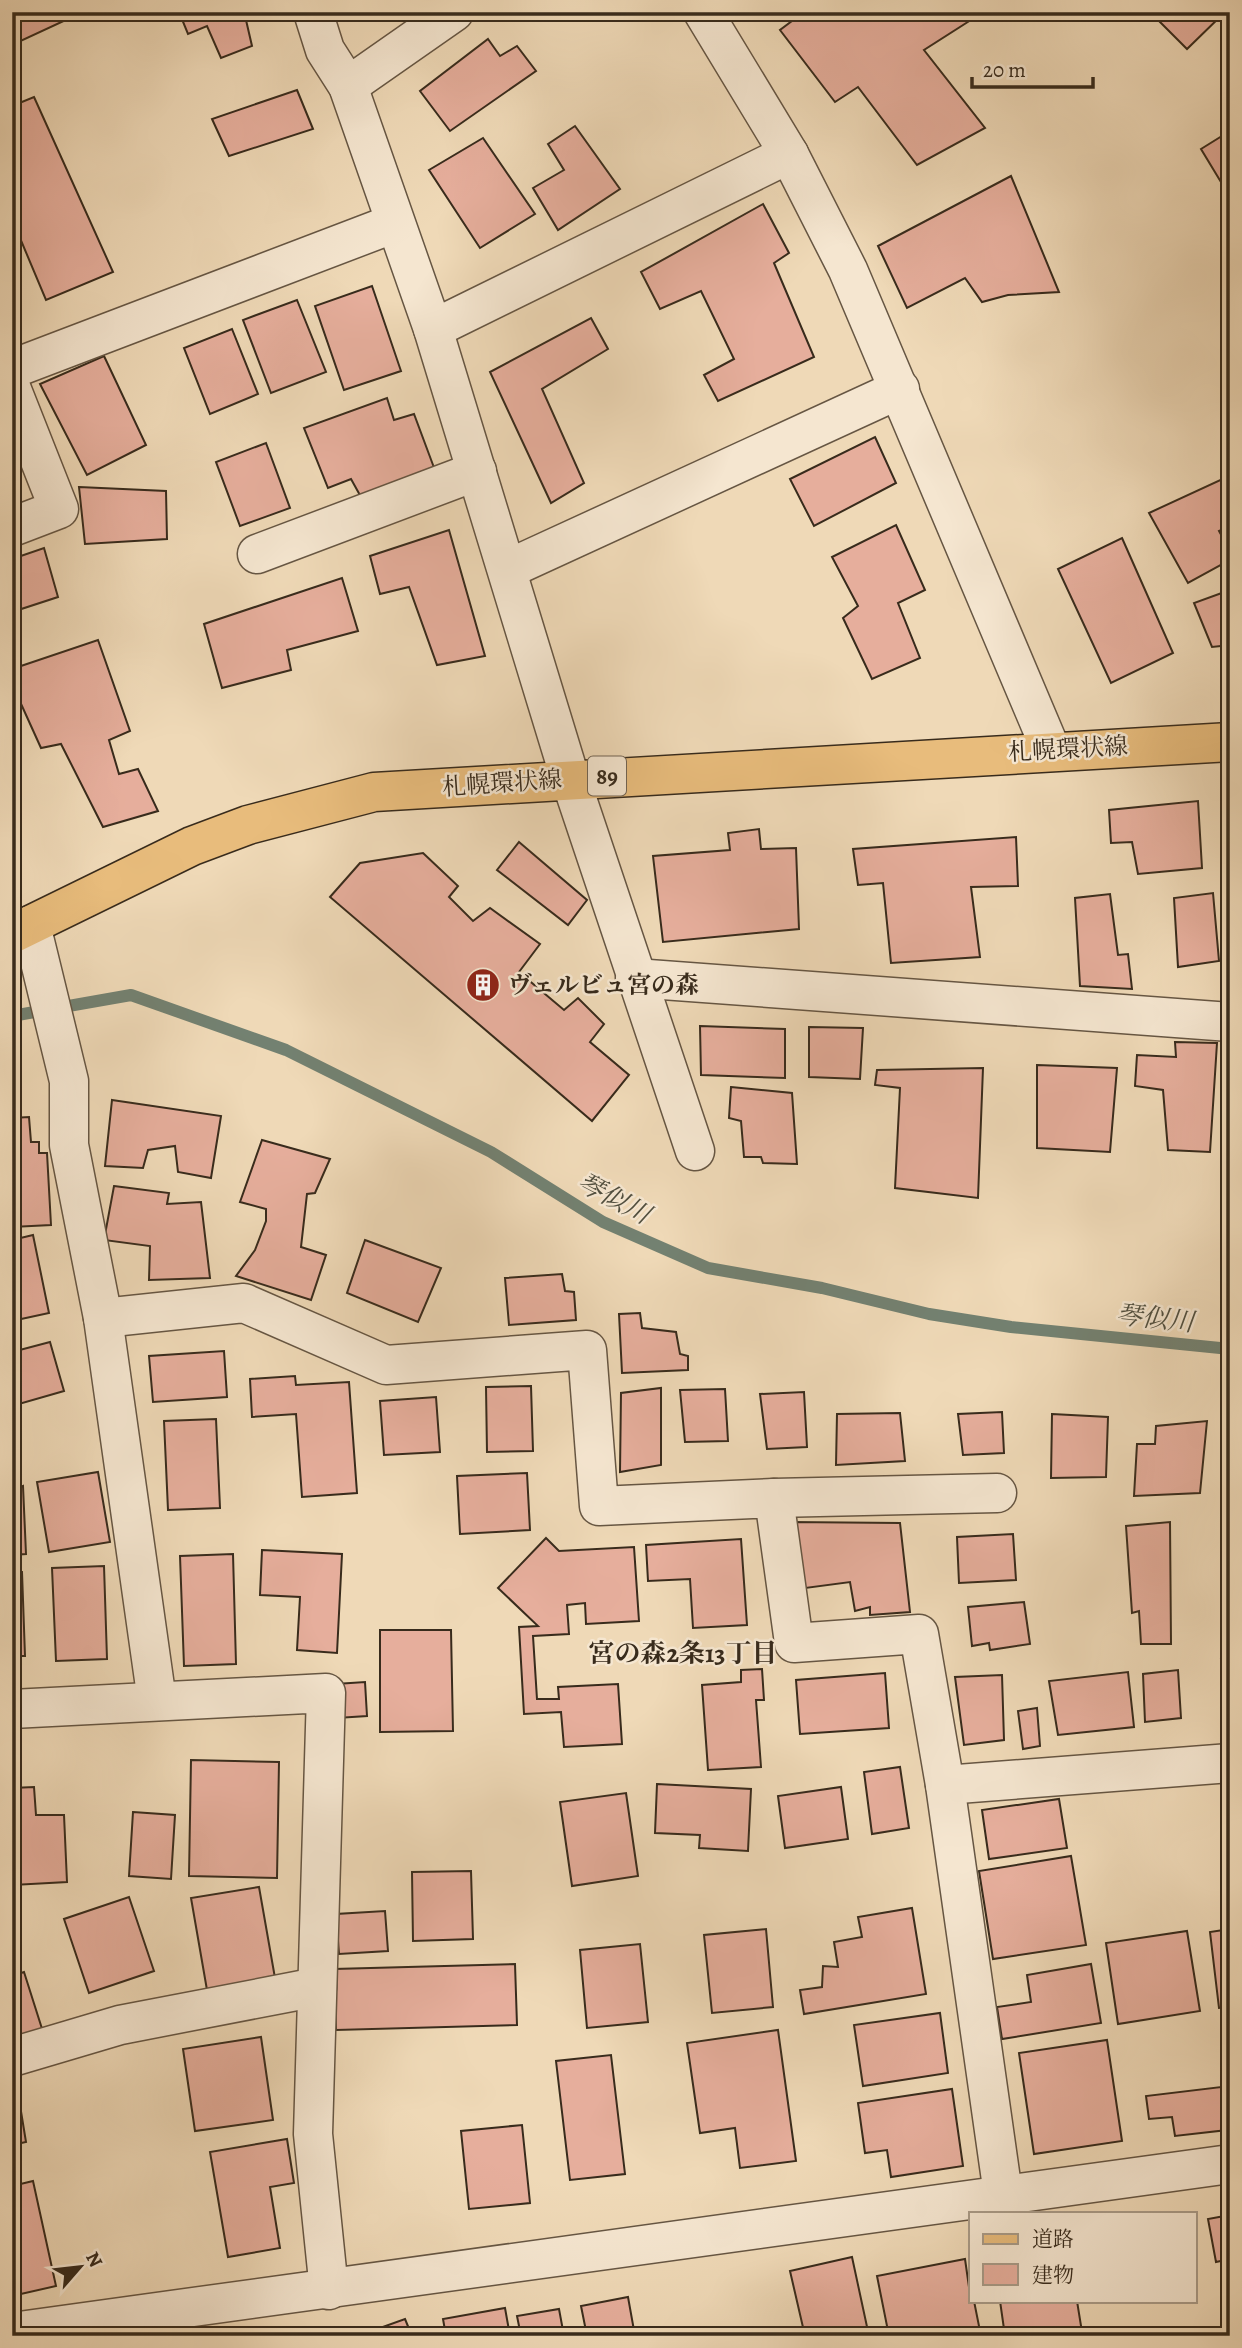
<svg xmlns="http://www.w3.org/2000/svg" width="1242" height="2348" viewBox="0 0 1242 2348" font-family="Alegreya,'Noto Serif JP',serif">
  <style>
    .lines { fill: none; stroke-linecap: round; stroke-linejoin: round }
    .stream { stroke: #738171; stroke-width: 12 }
    .building { fill: #e6ae9c; stroke: #382b1c; stroke-width: 2 }
    .minor-casing { stroke: #665643; stroke-width: 41 }
    .major-casing { stroke: #382b1c; stroke-width: 41 }
    .minor { stroke: #f5e6d0; stroke-width: 38 }
    .major { stroke: #e8bc7c; stroke-width: 38 }
    .labels { text-anchor: middle; stroke-width: 5; stroke-linejoin: round; paint-order: stroke }
    .shield { fill: #f5e6d0; stroke: #716352; stroke-width: 2 }
    .shield-label { font-size: 23px; font-weight: bold; fill: #382b1c }
    .street-label { font-size: 24px; fill: #382b1c; stroke: #f5e6d0 }
    .poi-label { font-size: 24px; font-weight: bold; fill: #382b1c; stroke: #f5e6d0; text-anchor: start }
    .water-label { font-size: 26px; font-style: italic; fill: #514f3f; stroke: #f5e6d0 }
    .neighbourhood-label { font-size: 26px; font-weight: bold; fill: #382b1c; stroke: #f5e6d0 }
  </style>
  <rect width="100%" height="100%" fill="#efd9b7"/>
  <filter id="stains"><feTurbulence type="fractalNoise" baseFrequency=".00286" numOctaves="4"/><feColorMatrix values="0 0 0 0 .2 0 0 0 0 .09 0 0 0 0 .02 0 0 0 .5 -.17"/></filter>
  <radialGradient id="worn" r=".72"><stop offset=".6" stop-color="#630" stop-opacity="0"/><stop offset="1" stop-color="#630" stop-opacity=".3"/></radialGradient>
  <g class="lines">
    <!-- stream -->
    <polyline class="stream" points="12,1016 131,995 286,1050 491,1152 603,1222 708,1268 822,1288 929,1314 1011,1327 1230,1349"/>
  </g>
  <!-- building -->
  <g class="building">
    <polygon points="12,12 65,12 68,19 12,45"/>
    <polygon points="179,12 264,12 246,20 252,46 221,58 207,26 188,34"/>
    <polygon points="804,12 970,12 974,18 924,50 985,128 917,165 858,87 835,102 780,30"/>
    <polygon points="1150,12 1225,12 1187,49"/>
    <polygon points="488,39 500,56 517,46 536,71 450,131 420,91"/>
    <polygon points="297,90 313,129 229,156 212,119"/>
    <polygon points="34,97 113,272 46,300 12,219 12,106"/>
    <polygon points="575,126 620,189 558,230 533,188 564,170 548,144"/>
    <polygon points="1230,131 1230,197 1201,149"/>
    <polygon points="483,138 535,214 480,248 429,170"/>
    <polygon points="1011,176 1059,292 1008,295 982,302 965,278 907,308 878,246"/>
    <polygon points="763,204 789,253 774,263 814,357 718,401 704,375 734,359 701,291 660,309 641,272"/>
    <polygon points="372,286 401,371 344,390 315,306"/>
    <polygon points="297,300 326,372 271,393 243,320"/>
    <polygon points="591,318 608,349 542,389 584,483 551,503 490,372"/>
    <polygon points="232,329 258,394 210,414 184,348"/>
    <polygon points="104,356 146,445 87,475 40,384"/>
    <polygon points="387,398 394,420 414,414 436,473 361,497 351,479 328,488 304,428"/>
    <polygon points="875,437 896,483 814,526 790,479"/>
    <polygon points="266,443 290,508 240,526 216,462"/>
    <polygon points="1229,476 1230,526 1219,531 1230,551 1230,560 1188,583 1149,513"/>
    <polygon points="79,487 166,491 167,539 85,544"/>
    <polygon points="896,525 925,590 898,603 920,658 872,679 843,618 858,606 832,557"/>
    <polygon points="449,530 485,656 437,665 409,587 380,594 370,556"/>
    <polygon points="1122,538 1173,653 1111,683 1058,569"/>
    <polygon points="44,548 58,597 12,612 12,559"/>
    <polygon points="342,578 358,631 287,650 291,670 222,688 204,624"/>
    <polygon points="1230,590 1230,645 1212,647 1194,603"/>
    <polygon points="98,640 130,731 109,740 119,774 138,769 158,811 103,827 61,744 41,748 12,684 12,669"/>
    <polygon points="1198,801 1202,868 1138,874 1132,842 1111,843 1109,810"/>
    <polygon points="759,829 761,849 796,848 799,929 663,942 653,856 730,850 728,833"/>
    <polygon points="1016,837 1018,886 971,887 980,957 891,963 883,883 858,885 853,849"/>
    <polygon points="519,842 587,900 568,925 497,870"/>
    <polygon points="423,853 458,886 449,897 473,921 490,908 540,944 519,972 564,1010 578,998 604,1024 590,1042 629,1075 592,1121 330,897 360,863"/>
    <polygon points="1213,893 1219,961 1178,967 1174,898"/>
    <polygon points="1110,894 1118,955 1128,954 1132,989 1080,986 1075,898"/>
    <polygon points="700,1026 785,1029 785,1078 701,1075"/>
    <polygon points="809,1027 863,1028 860,1079 809,1077"/>
    <polygon points="1175,1042 1217,1043 1210,1152 1168,1150 1163,1090 1135,1086 1137,1055 1176,1057"/>
    <polygon points="1037,1065 1117,1068 1110,1152 1037,1148"/>
    <polygon points="983,1068 978,1198 895,1188 900,1088 875,1085 877,1070"/>
    <polygon points="731,1087 792,1093 797,1164 763,1163 761,1157 744,1157 741,1121 729,1118"/>
    <polygon points="112,1100 221,1116 211,1178 178,1172 175,1146 148,1150 143,1168 105,1166"/>
    <polygon points="29,1117 31,1142 39,1142 39,1153 47,1153 51,1225 12,1227 12,1118"/>
    <polygon points="262,1140 330,1159 315,1193 307,1194 301,1247 326,1255 311,1300 236,1276 255,1250 266,1221 266,1209 240,1202"/>
    <polygon points="114,1186 169,1193 167,1204 201,1202 210,1278 149,1280 150,1246 104,1240"/>
    <polygon points="33,1235 49,1313 12,1321 12,1240"/>
    <polygon points="365,1240 441,1268 418,1322 347,1293"/>
    <polygon points="562,1274 565,1291 574,1292 576,1320 509,1325 505,1278"/>
    <polygon points="640,1313 642,1328 676,1332 680,1354 688,1356 688,1370 622,1373 619,1314"/>
    <polygon points="50,1342 64,1391 12,1406 12,1352"/>
    <polygon points="224,1351 227,1397 153,1402 149,1356"/>
    <polygon points="295,1376 296,1385 349,1382 357,1493 302,1497 296,1414 252,1417 250,1379"/>
    <polygon points="531,1386 533,1451 487,1452 486,1387"/>
    <polygon points="661,1388 661,1465 620,1472 621,1393"/>
    <polygon points="725,1389 728,1441 685,1442 680,1390"/>
    <polygon points="804,1392 807,1447 767,1449 760,1394"/>
    <polygon points="436,1397 440,1452 384,1455 380,1401"/>
    <polygon points="1002,1412 1004,1453 963,1455 958,1414"/>
    <polygon points="900,1413 905,1461 836,1465 837,1414"/>
    <polygon points="1052,1414 1108,1417 1106,1477 1051,1478"/>
    <polygon points="216,1419 220,1508 168,1510 164,1421"/>
    <polygon points="1207,1421 1200,1493 1134,1496 1137,1444 1155,1444 1156,1426"/>
    <polygon points="98,1472 110,1542 49,1552 37,1482"/>
    <polygon points="527,1473 530,1530 460,1534 457,1476"/>
    <polygon points="23,1486 26,1554 12,1555 12,1490"/>
    <polygon points="789,1522 900,1523 910,1612 870,1615 870,1607 855,1611 850,1582 798,1589"/>
    <polygon points="1170,1522 1171,1644 1141,1644 1139,1611 1132,1613 1126,1526"/>
    <polygon points="1013,1534 1016,1580 959,1583 957,1537"/>
    <polygon points="546,1538 559,1551 634,1547 639,1621 586,1624 585,1603 567,1605 569,1634 533,1636 537,1699 559,1699 558,1687 618,1684 622,1744 564,1747 561,1712 524,1714 519,1627 538,1626 498,1588"/>
    <polygon points="741,1539 747,1625 693,1628 690,1579 648,1581 646,1545"/>
    <polygon points="262,1550 342,1554 337,1653 297,1650 300,1597 260,1595"/>
    <polygon points="233,1554 236,1664 184,1666 180,1556"/>
    <polygon points="104,1566 107,1659 56,1661 52,1568"/>
    <polygon points="22,1572 25,1656 12,1656 12,1573"/>
    <polygon points="1024,1602 1030,1644 990,1650 989,1643 972,1646 968,1607"/>
    <polygon points="380,1630 451,1630 453,1731 380,1732"/>
    <polygon points="1230,1658 1230,1706 1226,1706 1221,1659"/>
    <polygon points="762,1669 764,1700 756,1700 761,1767 708,1770 702,1685 741,1682 741,1670"/>
    <polygon points="1178,1670 1181,1718 1145,1722 1143,1674"/>
    <polygon points="1128,1672 1134,1727 1058,1735 1049,1681"/>
    <polygon points="885,1673 889,1728 800,1734 796,1680"/>
    <polygon points="1002,1675 1004,1740 964,1745 955,1677"/>
    <polygon points="365,1682 367,1716 337,1718 336,1684"/>
    <polygon points="1037,1708 1040,1746 1023,1749 1018,1711"/>
    <polygon points="191,1760 279,1762 277,1878 189,1876"/>
    <polygon points="900,1767 909,1828 872,1834 864,1772"/>
    <polygon points="657,1784 751,1789 748,1851 699,1848 700,1835 655,1833"/>
    <polygon points="34,1787 36,1815 64,1815 67,1882 13,1885 12,1788"/>
    <polygon points="841,1787 848,1839 785,1848 778,1796"/>
    <polygon points="626,1793 638,1876 572,1886 560,1802"/>
    <polygon points="1059,1799 1067,1848 989,1859 982,1810"/>
    <polygon points="133,1812 175,1815 171,1879 129,1876"/>
    <polygon points="1071,1856 1086,1945 993,1959 979,1871"/>
    <polygon points="471,1871 473,1939 413,1941 412,1872"/>
    <polygon points="259,1887 275,1978 207,1990 191,1898"/>
    <polygon points="129,1897 154,1971 89,1993 64,1919"/>
    <polygon points="912,1908 926,1994 804,2014 800,1990 822,1987 823,1966 838,1967 834,1942 862,1937 858,1917"/>
    <polygon points="385,1911 388,1951 339,1954 336,1914"/>
    <polygon points="766,1929 773,2007 712,2013 704,1935"/>
    <polygon points="1230,1929 1230,2007 1219,2008 1210,1932"/>
    <polygon points="1187,1931 1200,2011 1118,2024 1106,1943"/>
    <polygon points="12,1933 20,1966 12,1967"/>
    <polygon points="640,1944 648,2022 587,2028 580,1950"/>
    <polygon points="515,1964 517,2025 336,2030 334,1969"/>
    <polygon points="1091,1964 1101,2023 1002,2039 997,2007 1031,2002 1027,1975"/>
    <polygon points="24,1972 44,2035 12,2045 12,1976"/>
    <polygon points="940,2013 948,2073 863,2086 854,2025"/>
    <polygon points="778,2030 796,2161 740,2168 735,2128 700,2133 687,2043"/>
    <polygon points="261,2037 273,2120 195,2131 183,2049"/>
    <polygon points="1107,2040 1122,2141 1034,2154 1019,2053"/>
    <polygon points="611,2055 625,2174 570,2180 556,2061"/>
    <polygon points="17,2087 26,2142 12,2145 12,2088"/>
    <polygon points="1221,2087 1227,2130 1175,2136 1172,2117 1149,2119 1146,2096"/>
    <polygon points="952,2089 963,2166 891,2177 887,2150 865,2153 858,2103"/>
    <polygon points="522,2125 530,2203 469,2209 461,2131"/>
    <polygon points="287,2139 294,2183 270,2187 280,2248 228,2257 210,2152"/>
    <polygon points="33,2181 56,2286 12,2296 12,2186"/>
    <polygon points="1230,2215 1230,2259 1216,2262 1208,2219"/>
    <polygon points="852,2257 869,2336 805,2336 790,2271"/>
    <polygon points="965,2259 971,2301 974,2301 981,2336 889,2336 877,2276"/>
    <polygon points="628,2297 635,2336 587,2336 581,2306"/>
    <polygon points="1000,2301 1077,2301 1082,2332 1056,2336 1005,2336"/>
    <polygon points="505,2308 510,2336 446,2336 443,2319"/>
    <polygon points="559,2309 564,2336 521,2336 517,2316"/>
    <polygon points="405,2319 412,2336 364,2336 363,2334"/>
  </g>
  <g class="lines">
    <!-- minor casing -->
    <g class="minor-casing">
      <g id="minor">
        <polyline points="313,12 325,50 348,86 433,329 570,778 695,1151"/>
        <polyline points="703,12 789,154 848,270 1051,750"/>
        <polyline points="348,86 454,12"/>
        <polyline points="433,329 789,154"/>
        <polyline points="12,369 395,223"/>
        <polyline points="12,390 59,509 12,527"/>
        <polyline points="257,554 477,471"/>
        <polyline points="508,569 900,389"/>
        <polyline points="31,925 69,1081 69,1145 103,1318 157,1701"/>
        <polyline points="635,978 1230,1022"/>
        <polyline points="103,1318 244,1303 386,1365 587,1350 599,1506 774,1498 794,1643 919,1634 945,1785 1003,2194"/>
        <polyline points="774,1498 997,1493"/>
        <polyline points="12,1709 326,1693 313,2134 329,2290"/>
        <polyline points="945,1785 1230,1763"/>
        <polyline points="12,2057 120,2025 317,1987"/>
        <polyline points="12,2332 1230,2164"/>
      </g>
    </g>
    <!-- major casing -->
    <g class="major-casing">
      <polyline id="major" points="12,934 192,846 248,825 374,792 1230,742"/>
    </g>
    <!-- minor -->
    <use href="#minor" class="minor"/>
    <!-- major -->
    <use href="#major" class="major"/>
  </g>
  <!-- icons -->
  <defs>
    <g id="building-disc" transform="scale(1.75)"><circle r="9.5" fill="#8f2418" stroke="#f5e6d0"/><path d="M-4-6H4V6H1V3H-1V6H-4ZM-2.5-4.3h1.7v1.8h-1.7ZM.8-4.3h1.7v1.8H.8ZM-2.5-1h1.7V.8h-1.7ZM.8-1h1.7V.8H.8Z" fill="#fff"/></g>
  </defs>
  <g fill-rule="evenodd">
    <use href="#building-disc" x="483" y="985"/>
  </g>
  <g class="labels">
    <!-- shield labels -->
    <rect class="shield" x="588" y="756.5" width="38" height="39" rx="5"/>
    <g class="shield-label">
      <text x="607" y="784">89</text>
    </g>
    <!-- street labels -->
    <g class="street-label">
      <text transform="translate(1068 749) rotate(-3)" y="8">札幌環状線</text>
      <text transform="translate(502 783) rotate(-4)" y="8">札幌環状線</text>
    </g>
    <!-- poi labels -->
    <g class="poi-label">
      <text x="508" y="993">ヴェルビュ宮の森</text>
    </g>
    <!-- water labels -->
    <g class="water-label">
      <text transform="translate(614 1198) rotate(28)" y="9">琴似川</text>
      <text transform="translate(1155 1318) rotate(6)" y="9">琴似川</text>
    </g>
    <!-- neighbourhood labels -->
    <g class="neighbourhood-label">
      <text x="683" y="1662">宮の森2条13丁目</text>
    </g>
  </g>
  <!-- margin -->
  <rect width="1242" height="2348" fill="none" stroke="#efd9b7" stroke-width="42"/>
  <rect x="14" y="14" width="1214" height="2320" fill="none" stroke="#382b1c" stroke-width="3.5"/>
  <rect x="21" y="21" width="1200" height="2306" fill="none" stroke="#382b1c" stroke-width="2"/>
  <!-- legend -->
  <rect x="969" y="2212" width="228" height="91" fill="#f5e6d0" stroke="#a99b88" stroke-width="2"/>
  <rect x="983" y="2234" width="35" height="10" fill="#e8bc7c" stroke="#a99b88" stroke-width="2"/>
  <text x="1032" y="2246" font-size="21" fill="#382b1c">道路</text>
  <rect x="983" y="2264" width="35" height="21" fill="#e6ae9c" stroke="#a99b88" stroke-width="2"/>
  <text x="1032" y="2282" font-size="21" fill="#382b1c">建物</text>
  <!-- north arrow -->
  <g transform="translate(80 2267) rotate(62)" stroke="#f5e6d0" stroke-width="5" paint-order="stroke">
  <path d="M0-5L12 26L0 18L-12 26Z" fill="#382b1c"/>
  <text y="-10" font-size="19" font-weight="bold" text-anchor="middle" fill="#382b1c">N</text>
  </g>
  <!-- scale -->
  <path d="M972 77v10h121v-10" fill="none" stroke="#382b1c" stroke-width="3.5"/>
  <text x="983" y="77" font-size="21" fill="#382b1c" stroke="#f5e6d0" stroke-width="5" paint-order="stroke">20 m</text>
  <rect width="100%" height="100%" filter="url(#stains)"/>
  <rect width="100%" height="100%" fill="url(#worn)"/>
</svg>
